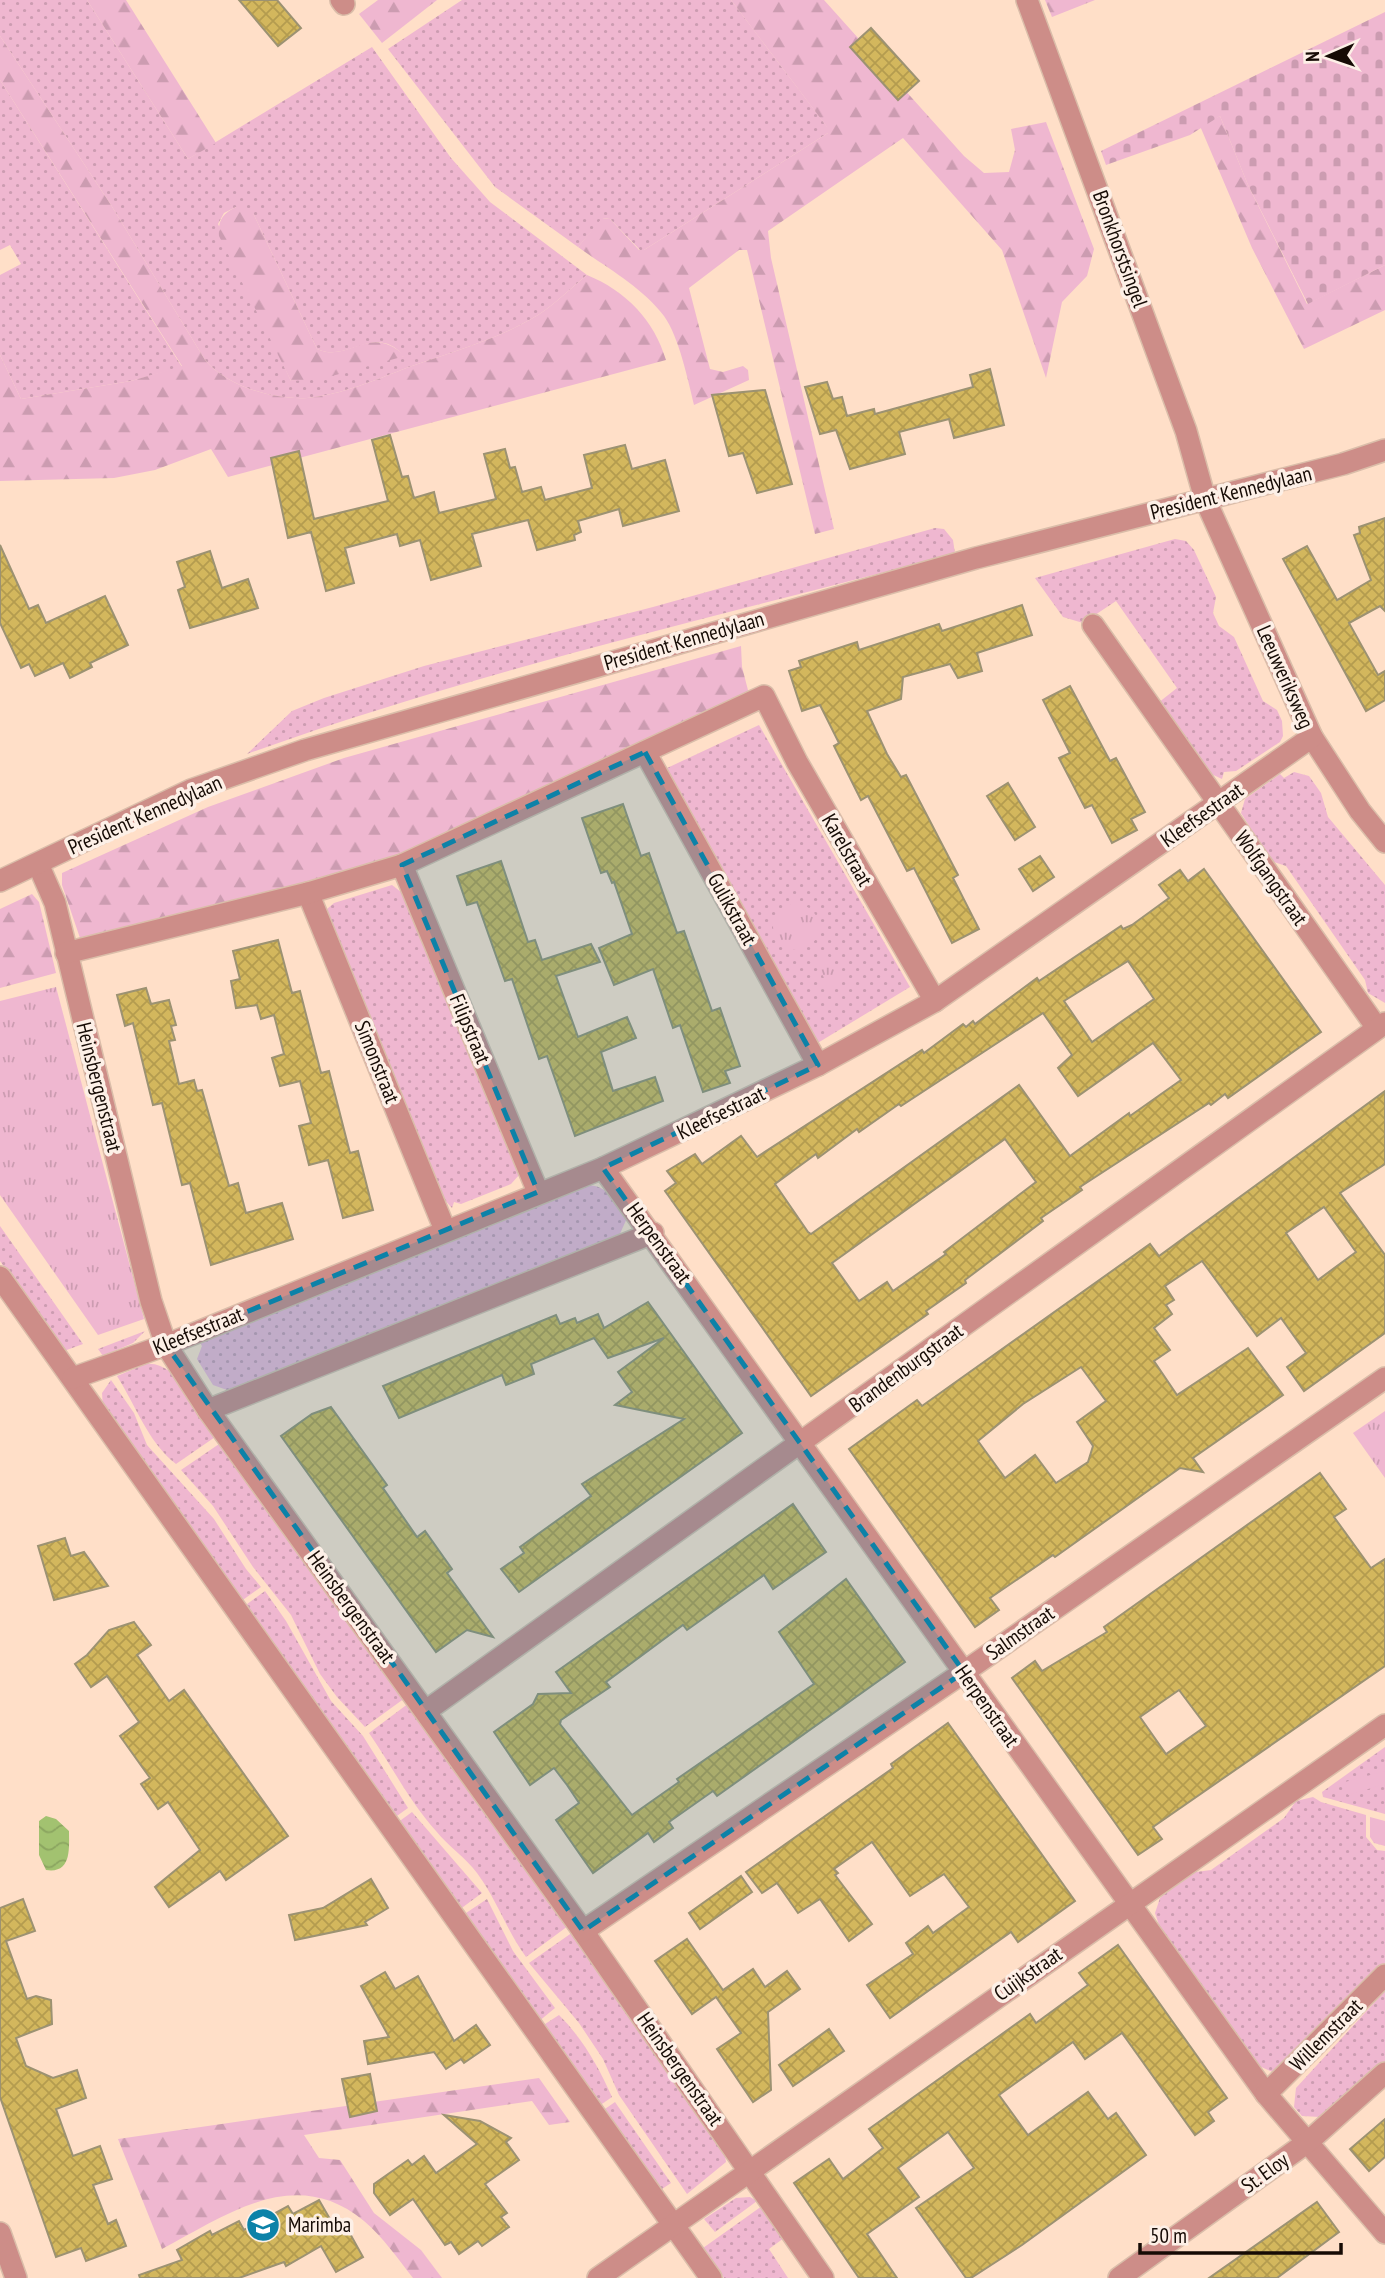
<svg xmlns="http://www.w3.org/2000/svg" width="1385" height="2278" viewBox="0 0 1385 2278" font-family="'PT Sans Narrow',sans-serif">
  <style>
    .grass { fill: url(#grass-dots); fill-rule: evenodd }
    .forest { fill: url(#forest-firs) }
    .cemetery { fill: url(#cemetery-stones) }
    .park { fill: url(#park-tufts) }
    .pitch { fill: #efb7d0 }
    .water { fill: url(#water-waves) }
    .building { fill: url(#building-cross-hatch); stroke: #9c9272; stroke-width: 2; fill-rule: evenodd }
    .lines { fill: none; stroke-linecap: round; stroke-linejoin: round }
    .minor-casing { stroke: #dabda9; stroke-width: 24 }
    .minor { stroke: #cd8d88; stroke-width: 21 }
    .marked { fill: #0c82a8; fill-opacity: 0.2; stroke: #0c82a8; stroke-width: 5; stroke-dasharray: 14 9; stroke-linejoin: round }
    .labels { text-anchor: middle; stroke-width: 7; stroke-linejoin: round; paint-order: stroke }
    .street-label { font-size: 21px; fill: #160b05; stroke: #fdf0e7 }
    .poi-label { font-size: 21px; fill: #160b05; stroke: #fdf0e7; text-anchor: start }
  </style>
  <defs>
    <pattern id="grass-dots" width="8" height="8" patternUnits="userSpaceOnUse" patternTransform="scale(1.75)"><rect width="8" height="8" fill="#efb7d0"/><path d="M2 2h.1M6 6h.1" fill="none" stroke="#cc9cb1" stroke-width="1.8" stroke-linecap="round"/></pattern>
    <pattern id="forest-firs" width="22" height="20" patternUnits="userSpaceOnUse" patternTransform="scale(1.75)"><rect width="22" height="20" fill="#efb7d0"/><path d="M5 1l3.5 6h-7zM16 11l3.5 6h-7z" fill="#cc9cb1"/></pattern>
    <pattern id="cemetery-stones" width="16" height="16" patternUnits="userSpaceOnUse" patternTransform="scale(1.75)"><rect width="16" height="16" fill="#efb7d0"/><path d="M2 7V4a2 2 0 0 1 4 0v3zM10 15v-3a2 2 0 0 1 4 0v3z" fill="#cc9cb1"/></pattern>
    <pattern id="park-tufts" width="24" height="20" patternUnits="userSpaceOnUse" patternTransform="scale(1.75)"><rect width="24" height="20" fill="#efb7d0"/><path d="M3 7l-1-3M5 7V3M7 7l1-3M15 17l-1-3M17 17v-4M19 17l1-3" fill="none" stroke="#cc9cb1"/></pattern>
    <pattern id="water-waves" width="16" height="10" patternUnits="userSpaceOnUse" patternTransform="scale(1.75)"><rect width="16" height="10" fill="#a2c270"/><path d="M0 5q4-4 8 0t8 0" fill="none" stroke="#8ba560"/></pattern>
    <pattern id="building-cross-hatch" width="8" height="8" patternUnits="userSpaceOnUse" patternTransform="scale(1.75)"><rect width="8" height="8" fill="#d3b75d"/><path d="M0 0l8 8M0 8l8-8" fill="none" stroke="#b49c4f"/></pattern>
  </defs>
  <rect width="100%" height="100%" fill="#ffdfc8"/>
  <!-- grass -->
  <g class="grass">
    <path d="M 0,0 L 87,0 L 188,159 L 372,47 L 451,158 L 490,202 L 587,275 C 571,288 555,304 538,315 C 499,339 452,352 409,367 C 378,379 341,395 307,398 C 274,400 226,386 205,360 L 111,205 L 0,36 ZM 236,207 L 254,215 L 317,349 C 348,364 374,322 404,356 L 291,381 L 218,224 L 224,213 Z"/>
    <polygon points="462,0 731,0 828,128 828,133 644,250 640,250 610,219 603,218 578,247 495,187 388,49"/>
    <polygon points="0,80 182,367 131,381 21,399 0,355 0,275 21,264 10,245 0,250"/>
    <path d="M 935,528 L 944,529 L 953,540 L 955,554 C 718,616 477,671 247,754 L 292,711 L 324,698 L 424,666 L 653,607 Z"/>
    <polygon points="1175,539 1186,541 1194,550 1216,597 1213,613 1219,626 1234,637 1263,701 1277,710 1282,721 1283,736 1280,742 1236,771 1224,772 1222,779 1207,772 1158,703 1177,688 1116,601 1083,623 1063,617 1035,578"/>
    <polygon points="759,725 910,987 816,1044 665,769"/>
    <polygon points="1294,772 1309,776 1321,793 1328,817 1385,885 1385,1003 1368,993 1365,980 1286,866 1271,861 1241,813 1245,799 1280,774 1284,778"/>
    <polygon points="392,885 401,892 520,1174 511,1184 461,1204 454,1202 452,1208 441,1196 327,921 327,909 334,903"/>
    <path d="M 586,1185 C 608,1185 615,1201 627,1218 L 619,1236 L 228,1396 L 227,1390 L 213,1385 L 197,1359 L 202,1346 L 199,1341 L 527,1211 Z"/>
    <polygon points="0,1226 83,1344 64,1351 0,1261"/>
    <polygon points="145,1331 133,1343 103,1356 98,1349"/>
    <path d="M 146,1364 C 177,1360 202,1412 218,1435 L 176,1464 C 148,1442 136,1406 117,1376 Z"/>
    <polygon points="111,1380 134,1413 147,1445 214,1519 246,1569 261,1587 240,1602 103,1408 102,1393"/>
    <polygon points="222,1442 405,1698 365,1727 337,1697 320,1674 291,1615 253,1567 213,1506 181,1470"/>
    <polygon points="265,1591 286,1621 331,1701 363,1736 408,1808 394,1818 243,1607"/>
    <path d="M 409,1703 L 568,1926 L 526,1957 C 507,1931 497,1900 477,1873 C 466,1858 448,1846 436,1831 C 409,1801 392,1766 369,1733 Z"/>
    <polygon points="1385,1747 1385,1814 1323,1797 1322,1792"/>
    <polygon points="1313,1797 1321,1802 1366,1815 1366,1837 1377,1850 1385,1851 1385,1963 1291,2066 1275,2073 1259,2066 1160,1928 1155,1913 1160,1898 1166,1893 1196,1872 1211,1870 1284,1818 1296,1801"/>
    <polygon points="412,1812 482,1893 459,1910 397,1823"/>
    <polygon points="487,1899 513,1951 555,2008 538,2022 463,1915"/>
    <polygon points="573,1932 725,2155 726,2162 687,2194 619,2095 603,2059 579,2023 529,1963"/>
    <polygon points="1385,1991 1385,2063 1320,2117 1302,2116 1294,2107 1296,2088"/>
    <path d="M 559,2015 C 583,2039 598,2066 612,2097 L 599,2106 L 542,2026 Z"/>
    <polygon points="615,2102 671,2183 659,2191 602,2111"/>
    <polygon points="750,2197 757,2201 715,2232 704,2219 736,2198"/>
    <polygon points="762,2206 784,2238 769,2249 788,2278 724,2278 703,2248"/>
  </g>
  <!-- forest -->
  <g class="forest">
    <polygon points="87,0 126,0 216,143 188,159"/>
    <polygon points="378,0 437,0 382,43 359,14"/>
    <path d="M 731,0 L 824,0 L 964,156 L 984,173 L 1009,172 L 1015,150 L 1011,129 L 1046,122 L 1094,249 L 1087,276 L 1062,302 L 1046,378 L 1002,250 L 903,138 L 768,231 L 771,258 L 834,529 L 815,534 L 747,250 L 739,250 L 689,288 L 710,369 L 723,372 L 743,366 L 748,370 L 749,380 L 694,405 C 688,380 679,337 664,316 C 642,287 607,268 578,247 L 602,218 L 610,219 L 639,250 L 644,250 L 828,133 L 827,127 Z"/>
    <polygon points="1045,0 1095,0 1052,17"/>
    <path d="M 0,36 L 111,205 L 205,360 C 226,386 274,400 307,398 C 341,395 378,379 409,367 C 452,352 499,339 538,315 C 555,304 571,288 587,275 C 626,291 654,320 666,360 L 228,477 L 211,449 L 155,470 L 114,478 L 0,481 L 0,355 L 21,399 L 131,381 L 182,366 L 0,80 Z"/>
    <polygon points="1220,116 1248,185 1307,304 1385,265 1385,310 1304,349 1252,248 1200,126"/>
    <path d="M 236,207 L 244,207 L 254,215 L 317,349 C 349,364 369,322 405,356 L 321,379 L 291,381 L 219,236 C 218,220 222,214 236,207 Z"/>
    <polygon points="741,646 742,667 749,694 422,850 263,896 81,941 62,885 62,873 208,807 344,758"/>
    <polygon points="32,894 39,902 56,973 0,988 0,909"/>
    <path d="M 539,2078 L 570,2122 L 549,2125 L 532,2101 L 304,2135 L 319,2158 L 340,2160 L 374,2213 L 421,2250 L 442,2278 L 413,2278 C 398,2259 383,2237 364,2221 C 295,2164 227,2215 162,2249 L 118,2139 Z"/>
  </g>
  <!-- cemetery -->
  <polygon class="cemetery" points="1385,12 1385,265 1308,304 1248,185 1220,116 1190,135 1106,165 1101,151"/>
  <!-- park -->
  <g class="park">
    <circle cx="796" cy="927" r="23"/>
    <polygon points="827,954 842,982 830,989 815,961"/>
    <polygon points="56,987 144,1319 98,1335 0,1195 0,1001"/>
    <polygon points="1385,1411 1385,1478 1353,1433"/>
    <polygon points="1370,1817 1385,1821 1385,1846 1374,1843 1370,1837"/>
  </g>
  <!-- pitch -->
  <polygon class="pitch" points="1385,1771 1385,1784 1348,1795 1345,1782"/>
  <!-- water -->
  <path class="water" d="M 46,1816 L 56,1819 L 69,1831 C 69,1848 72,1874 46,1870 L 39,1855 L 39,1821 Z"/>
  <!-- building -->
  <g class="building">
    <polygon points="239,0 277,0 301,28 278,46"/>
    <polygon points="871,28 919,81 898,100 850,47"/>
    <polygon points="990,369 1004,425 954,438 949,419 899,432 905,454 850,469 836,430 820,434 805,387 827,382 833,399 842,397 847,416 874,409 875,414 973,387 970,375"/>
    <polygon points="765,390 792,484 757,493 743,453 729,456 712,395"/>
    <polygon points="390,435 402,477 408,476 414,498 434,492 439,513 496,499 484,454 505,449 510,468 515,467 522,492 541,487 545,500 592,488 584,455 625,445 632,469 665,460 679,511 623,526 619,509 578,521 581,532 574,535 575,540 537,550 528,520 472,534 481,566 431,580 420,540 400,546 397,534 345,548 354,583 326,591 311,532 288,538 271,458 299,451 314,519 388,501 372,440"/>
    <polygon points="1385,518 1385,611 1380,606 1349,623 1378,675 1385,671 1385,700 1366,711 1283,559 1307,546 1337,600 1371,580 1354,535 1360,533 1359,527"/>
    <polygon points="0,545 29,609 38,605 46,623 105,596 128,645 90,663 92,667 70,678 63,663 35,676 29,664 21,668 0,623"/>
    <polygon points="210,551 222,588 248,579 258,608 190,628 178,590 185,587 177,562"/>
    <polygon points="1022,605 1032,635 977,653 982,671 958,678 950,664 903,677 901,699 867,711 887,754 901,777 906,775 958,875 953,878 979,929 952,943 914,868 907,871 868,796 861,800 834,746 839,743 820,705 802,711 789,671 801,667 799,661 857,642 859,650 939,624 942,631"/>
    <polygon points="1070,686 1110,761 1116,758 1145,812 1131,819 1137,830 1112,843 1092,805 1085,808 1059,758 1070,753 1043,700"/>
    <polygon points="1008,783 1035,827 1015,840 987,796"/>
    <polygon points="623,804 641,856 649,853 677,933 684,931 712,1011 720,1008 740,1066 725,1071 730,1083 703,1092 680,1025 673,1028 653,969 614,985 599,948 632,934 614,882 612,883 607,871 601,873 582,818"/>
    <polygon points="1040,856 1054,877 1033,891 1019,869"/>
    <polygon points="501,861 528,942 535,940 542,960 591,944 600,962 556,976 578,1037 627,1017 636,1038 601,1052 613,1091 655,1077 663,1101 575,1136 547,1056 539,1059 512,979 505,981 477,902 467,905 457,876"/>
    <path d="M 1204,869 L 1321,1032 L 1228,1098 L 1225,1094 L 1211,1105 L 1209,1103 L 1080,1187 L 1082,1190 L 1041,1218 L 1043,1221 L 965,1280 L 966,1283 L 926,1311 L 928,1314 L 811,1396 L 665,1191 L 676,1183 L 667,1171 L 695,1154 L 702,1164 L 741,1136 L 757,1157 L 922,1050 L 924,1053 L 963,1024 L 966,1027 L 973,1021 L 975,1024 L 1037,978 L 1039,981 L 1121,926 L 1123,929 L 1132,925 L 1169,898 L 1159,885 L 1180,870 L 1188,881 ZM 1128,961 L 1154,999 L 1092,1042 L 1064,1001 ZM 1043,1013 L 1072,1055 L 1058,1068 L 1078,1096 L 1153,1043 L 1181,1080 L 1130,1116 L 1129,1113 L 1070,1156 L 1019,1085 L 811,1234 L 808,1232 L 775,1184 L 816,1154 L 818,1158 L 857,1129 L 859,1132 L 899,1104 L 901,1106 ZM 1005,1139 L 1036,1182 L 944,1252 L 946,1254 L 893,1291 L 887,1282 L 859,1301 L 832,1263 Z"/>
    <polygon points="278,940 292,993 300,991 321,1073 329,1071 350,1153 358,1151 373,1210 343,1218 328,1160 309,1165 299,1126 311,1123 300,1081 280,1086 272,1058 284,1054 274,1015 261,1019 257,1005 236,1008 231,981 240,979 233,951"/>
    <polygon points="146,988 151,1004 169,1000 176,1025 171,1026 175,1040 169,1041 179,1084 194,1080 197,1091 202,1090 229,1186 238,1183 246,1213 282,1203 293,1239 211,1265 190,1183 182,1185 162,1103 153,1105 133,1023 125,1026 117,995"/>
    <path d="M 1385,1091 L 1385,1164 L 1340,1193 L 1385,1255 L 1385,1333 L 1304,1391 L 1287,1367 L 1306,1353 L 1281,1318 L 1257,1336 L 1202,1261 L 1165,1286 L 1174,1300 L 1166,1305 L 1172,1314 L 1154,1328 L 1170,1350 L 1154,1361 L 1177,1395 L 1248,1348 L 1283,1395 L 1193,1458 L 1203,1472 L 1180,1468 L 1055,1557 L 1053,1555 L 990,1598 L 999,1610 L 975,1627 L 849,1449 L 917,1400 L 922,1406 L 1150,1244 L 1159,1256 ZM 1324,1207 L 1356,1252 L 1318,1280 L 1286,1233 ZM 1081,1367 L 1106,1401 L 1077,1422 L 1093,1446 L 1088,1462 L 1056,1483 L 1035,1455 L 1005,1478 L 978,1441 L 1023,1404 Z"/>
    <polygon points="648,1302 742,1433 519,1592 501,1569 524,1553 520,1547 591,1496 582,1484 684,1419 615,1405 632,1392 618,1372 664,1338 608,1358 594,1338 531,1364 534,1374 506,1385 502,1375 399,1418 383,1386 556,1315 560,1324 575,1318 577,1323 598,1314 604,1328"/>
    <polygon points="331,1407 387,1485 383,1488 417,1537 425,1531 452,1569 447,1573 493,1637 467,1630 436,1652 281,1436 312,1414"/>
    <path d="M 1320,1473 L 1346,1509 L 1334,1517 L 1371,1568 L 1385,1559 L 1385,1666 L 1153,1827 L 1162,1839 L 1138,1855 L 1012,1678 L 1035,1661 L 1042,1671 L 1107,1632 L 1104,1627 ZM 1179,1690 L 1206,1726 L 1166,1754 L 1140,1717 Z"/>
    <polygon points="793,1504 826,1552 773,1589 764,1575 687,1630 683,1625 606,1682 610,1687 561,1720 560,1724 632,1815 679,1782 677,1779 814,1684 779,1632 846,1579 905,1662 717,1796 713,1791 669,1822 673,1828 654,1842 648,1833 593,1873 556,1820 579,1803 567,1785 554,1768 530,1785 494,1732 533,1704 538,1694 571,1693 556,1672"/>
    <polygon points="65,1538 71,1556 84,1552 108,1586 54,1600 38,1546"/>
    <polygon points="134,1622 151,1645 137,1655 169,1701 184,1690 288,1836 226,1880 220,1871 169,1907 155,1887 200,1850 168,1802 158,1809 141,1784 150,1778 120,1736 139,1722 107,1676 91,1687 75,1664 87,1655 109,1630"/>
    <polygon points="948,1723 1075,1901 1018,1942 1011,1932 890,2018 867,1985 913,1954 906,1943 928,1926 933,1933 969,1907 944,1874 910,1896 872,1842 834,1869 838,1873 835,1875 872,1924 849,1941 820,1899 798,1913 777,1883 762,1893 746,1872 893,1768 891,1764"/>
    <polygon points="741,1876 752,1892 700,1929 689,1913"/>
    <polygon points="371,1879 388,1908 365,1922 367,1925 295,1940 289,1915 323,1908"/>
    <polygon points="23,1899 35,1931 6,1941 27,1999 36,1996 51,2000 52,2024 16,2038 26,2066 53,2078 77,2070 86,2098 56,2109 73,2156 100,2146 112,2179 93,2185 108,2224 116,2220 126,2246 86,2261 81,2248 56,2257 0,2097 0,1908"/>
    <polygon points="687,1939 723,1990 753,1969 765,1987 787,1971 800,1989 768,2012 771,2090 753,2102 717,2049 741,2033 716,1997 692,2014 655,1961"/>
    <polygon points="1118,1945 1227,2098 1208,2112 1214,2121 1195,2135 1122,2033 1085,2059 1073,2042 999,2095 1028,2135 1088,2092 1108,2119 1116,2113 1146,2155 1022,2245 971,2278 966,2278 916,2208 974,2168 948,2132 898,2168 919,2197 867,2234 897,2278 859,2278 794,2183 829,2159 843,2179 883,2148 869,2129 1030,2014 1036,2023 1088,1985 1079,1973"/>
    <polygon points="385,1972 395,1989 418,1976 454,2041 476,2025 490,2045 464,2063 461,2059 446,2069 434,2052 368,2064 364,2041 389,2037 361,1986"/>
    <polygon points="829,2029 844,2051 793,2086 779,2065"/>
    <polygon points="370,2074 377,2111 350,2117 342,2079"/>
    <polygon points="444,2115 480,2121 511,2138 506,2142 519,2160 485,2184 507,2213 501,2217 509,2227 482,2246 478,2241 459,2254 451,2242 445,2245 413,2199 390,2215 374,2193 374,2184 408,2160 412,2165 424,2156 436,2173 477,2144"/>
    <polygon points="1385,2119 1385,2157 1369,2171 1350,2149"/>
    <polygon points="319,2200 334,2226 343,2221 363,2257 336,2272 321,2246 286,2266 284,2262 239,2278 140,2278 139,2275 182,2260 177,2250 210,2231 212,2235 239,2221 244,2230 288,2206 293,2214"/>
    <polygon points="1317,2202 1339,2232 1277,2278 1209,2278"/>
  </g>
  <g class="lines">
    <!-- minor casing -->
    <g class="minor-casing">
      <g id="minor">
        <polyline points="341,0 344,4"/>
        <polyline points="1027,0 1186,431 1205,499 1312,737 1360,811 1385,842"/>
        <polyline points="1093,625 1377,1028"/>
        <polyline points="645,752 818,1065"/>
        <polyline points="38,864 55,903 151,1301 166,1345 208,1410 578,1924 823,2278"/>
        <polyline points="402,865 538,1192"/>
        <polyline points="0,881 191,790 305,750 976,558 1343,464 1385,450"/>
        <polyline points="308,893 445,1230"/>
        <polyline points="66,953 308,893 402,865 764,696 797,762 935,1001"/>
        <polyline points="603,1168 1266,2094 1385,2233"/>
        <polyline points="0,1277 711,2278"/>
        <polyline points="73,1378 166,1345 603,1168 818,1065 935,1001 1312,737"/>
        <polyline points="208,1410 653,1233"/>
        <polyline points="426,1711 1385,1023"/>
        <polyline points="583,1931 964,1672 1385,1378"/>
        <polyline points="1266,2094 1385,1975"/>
        <polyline points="0,2233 16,2278"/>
        <polyline points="598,2278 1385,1725"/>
        <polyline points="1119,2278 1309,2141 1385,2073"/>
      </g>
    </g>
    <!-- minor -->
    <use href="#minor" class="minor"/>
  </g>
  <!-- marked area -->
  <path class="marked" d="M 645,752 L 818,1065 L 603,1168 L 964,1672 L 583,1931 L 166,1345 L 538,1192 L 402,865 Z"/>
  <!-- icons -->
  <defs>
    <g id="school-disc" transform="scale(1.75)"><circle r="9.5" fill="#0c82a8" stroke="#fdf0e7"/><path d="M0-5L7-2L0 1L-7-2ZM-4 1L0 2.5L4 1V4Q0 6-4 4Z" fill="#fff"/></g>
  </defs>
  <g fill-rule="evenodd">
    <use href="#school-disc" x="263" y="2225"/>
  </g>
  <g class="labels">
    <!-- street labels -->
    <g class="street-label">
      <text transform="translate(1120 249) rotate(70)" y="7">Bronkhorstsingel</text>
      <text transform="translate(1231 493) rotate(-14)" y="7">President Kennedylaan</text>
      <text transform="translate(684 641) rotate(-16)" y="7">President Kennedylaan</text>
      <text transform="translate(1285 677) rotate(66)" y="7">Leeuweriksweg</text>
      <text transform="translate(145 815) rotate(-24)" y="7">President Kennedylaan</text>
      <text transform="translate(1202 815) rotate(-35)" y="7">Kleefsestraat</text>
      <text transform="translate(847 850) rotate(60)" y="7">Karelstraat</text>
      <text transform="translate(1271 878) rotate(55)" y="7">Wolfgangstraat</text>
      <text transform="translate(732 909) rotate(61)" y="7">Gulikstraat</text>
      <text transform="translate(470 1029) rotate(67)" y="7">Filipstraat</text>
      <text transform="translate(377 1062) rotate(68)" y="7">Simonstraat</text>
      <text transform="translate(99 1087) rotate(76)" y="7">Heinsbergenstraat</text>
      <text transform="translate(721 1113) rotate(-26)" y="7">Kleefsestraat</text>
      <text transform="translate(659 1243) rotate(54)" y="7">Herpenstraat</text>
      <text transform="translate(198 1331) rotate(-22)" y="7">Kleefsestraat</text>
      <text transform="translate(906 1368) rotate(-36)" y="7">Brandenburgstraat</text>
      <text transform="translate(351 1607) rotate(54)" y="7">Heinsbergenstraat</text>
      <text transform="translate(1020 1633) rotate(-35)" y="7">Salmstraat</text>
      <text transform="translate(987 1706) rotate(55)" y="7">Herpenstraat</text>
      <text transform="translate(1028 1974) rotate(-35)" y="7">Cuijkstraat</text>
      <text transform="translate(1326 2035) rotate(-45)" y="7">Willemstraat</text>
      <text transform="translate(680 2069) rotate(55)" y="7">Heinsbergenstraat</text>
      <text transform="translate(1265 2173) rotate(-36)" y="7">St. Eloy</text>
    </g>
    <!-- poi labels -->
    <g class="poi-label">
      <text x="288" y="2232">Marimba</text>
    </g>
  </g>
  <!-- north arrow -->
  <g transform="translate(1329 56) rotate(268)" stroke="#fdf0e7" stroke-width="5" paint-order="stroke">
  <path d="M0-5L12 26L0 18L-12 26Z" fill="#160b05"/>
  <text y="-10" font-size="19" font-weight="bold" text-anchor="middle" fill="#160b05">N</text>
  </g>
  <!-- scale -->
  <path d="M1140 2243v10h201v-10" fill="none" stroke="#160b05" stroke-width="3.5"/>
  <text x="1150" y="2243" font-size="21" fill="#160b05" stroke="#fdf0e7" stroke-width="5" paint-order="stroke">50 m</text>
</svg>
